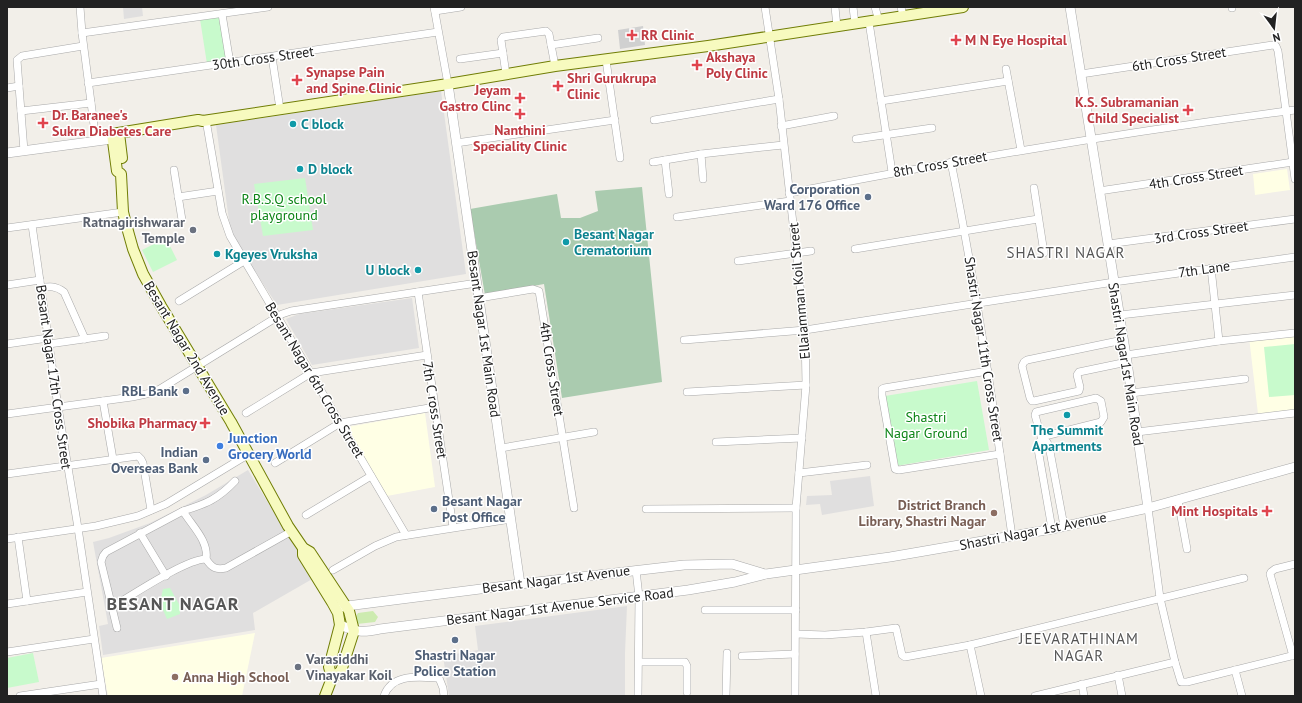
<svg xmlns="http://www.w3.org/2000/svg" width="1302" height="703" viewBox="0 0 1302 703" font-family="'PT Sans',sans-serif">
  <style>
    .residential { fill: #e0dfdf }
    .education { fill: #ffffe5 }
    .religious { fill: #d0d0d0 }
    .grass { fill: #cdebb0 }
    .cemetery { fill: #aacbaf }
    .park { fill: #c8facc }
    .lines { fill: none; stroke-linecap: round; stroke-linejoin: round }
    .minor-casing { stroke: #a9a9a9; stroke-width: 8 }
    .tertiary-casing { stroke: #a9a9a9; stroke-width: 10 }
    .secondary-casing { stroke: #707d05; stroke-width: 12 }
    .minor { stroke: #fff; stroke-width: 7 }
    .tertiary { stroke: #fff; stroke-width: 9 }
    .secondary { stroke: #f7fabf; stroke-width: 10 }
    .health-dot { fill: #e0444e; stroke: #fff; stroke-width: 1.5 }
    .culture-dot { fill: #0f9aa8; stroke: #fff; stroke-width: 1.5 }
    .service-dot { fill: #5c6f8a; stroke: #fff; stroke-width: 1.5 }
    .worship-dot { fill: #6b7280; stroke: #fff; stroke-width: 1.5 }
    .shop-dot { fill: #3f7fe0; stroke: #fff; stroke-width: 1.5 }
    .education-dot { fill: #8d6e63; stroke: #fff; stroke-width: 1.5 }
    .labels { text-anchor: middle; stroke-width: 3; stroke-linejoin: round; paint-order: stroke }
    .health-label { font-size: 14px; font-weight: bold; fill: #be3a42; stroke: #fff; text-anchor: start }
    .street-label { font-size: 14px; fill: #222; stroke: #fff }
    .culture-label { font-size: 14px; font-weight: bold; fill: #0d838f; stroke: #fff; text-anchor: start }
    .service-label { font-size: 14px; font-weight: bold; fill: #4e5e75; stroke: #fff; text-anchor: end }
    .park-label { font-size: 14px; fill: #0c8416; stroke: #fff }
    .worship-label { font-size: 14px; font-weight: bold; fill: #5b616d; stroke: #fff; text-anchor: end }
    .shop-label { font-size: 14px; font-weight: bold; fill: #366cbe; stroke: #fff; text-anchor: start }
    .education-label { font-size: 14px; font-weight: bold; fill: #785e54; stroke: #fff; text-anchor: end }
    .neighbourhood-label { font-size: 15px; letter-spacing: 1px; fill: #555; stroke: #fff }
    .district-label { font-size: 18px; font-weight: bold; letter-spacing: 1px; fill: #555; stroke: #fff }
  </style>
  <rect width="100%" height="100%" fill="#f2efe9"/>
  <!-- residential -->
  <g class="residential">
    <polygon points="123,7 142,7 143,16 124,19"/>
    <polygon points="441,91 466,274 277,305 231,235 216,125"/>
    <polygon points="412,298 419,348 312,365 286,319 299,314"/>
    <polygon points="248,470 314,578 253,613 255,630 103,655 99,626 108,624 93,542 109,538 150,523 206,495"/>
    <polygon points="870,476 874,506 822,515 820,504 806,505 807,496 832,495 830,481"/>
    <polygon points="627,606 625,653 625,696 449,696 443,656 478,650 475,626"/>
  </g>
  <!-- education -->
  <g class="education">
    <polygon points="1287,169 1290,190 1255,195 1253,174"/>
    <polygon points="1295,332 1295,410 1258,414 1249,337"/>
    <polygon points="425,413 435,487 387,496 342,428"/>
    <polygon points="255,633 242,696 108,696 101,658"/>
  </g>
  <!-- religious -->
  <polygon class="religious" points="643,26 645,45 620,49 618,30"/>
  <!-- grass -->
  <polygon class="grass" points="373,611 378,617 375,622 357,624 354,619 358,613"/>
  <!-- cemetery -->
  <polygon class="cemetery" points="642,187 662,382 562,398 544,284 485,295 470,209 557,194 561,218 580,218 598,211 595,191"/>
  <!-- park -->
  <g class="park">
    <polygon points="221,16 228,61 207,64 200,19"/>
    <polygon points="305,178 313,230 263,236 254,184"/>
    <polygon points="166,238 177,260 153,272 142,250"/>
    <polygon points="1295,344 1295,395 1269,397 1264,347"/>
    <polygon points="977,381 989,450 896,466 885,396"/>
    <polygon points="170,588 180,606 180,614 167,619 159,601 161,598 163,589"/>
    <polygon points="33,653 39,682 7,688 7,658"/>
  </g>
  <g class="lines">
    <!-- minor casing -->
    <g class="minor-casing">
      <g id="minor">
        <polyline points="80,7 82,33 96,141"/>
        <polyline points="434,7 448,84"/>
        <polyline points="765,7 779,99 805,330 806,385 796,508 795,696"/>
        <polyline points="835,7 837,27"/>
        <polyline points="853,7 855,24"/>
        <polyline points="875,7 879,21"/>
        <polyline points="901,7 903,16"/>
        <polyline points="1232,7 1232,8"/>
        <polyline points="435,11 461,7"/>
        <polyline points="222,14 230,63"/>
        <polyline points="869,22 892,172"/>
        <polyline points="82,33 268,7"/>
        <polyline points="551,45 598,38"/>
        <polyline points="272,57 280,109"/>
        <polyline points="460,59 503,53"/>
        <polyline points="606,60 620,158"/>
        <polyline points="1006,69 1021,150"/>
        <polyline points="506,74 501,40 503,37 546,31 549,34 555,66"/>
        <polyline points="1081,74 1273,45 1276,46 1278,51 1295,179"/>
        <polyline points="88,83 438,32"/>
        <polyline points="7,88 19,86"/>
        <polyline points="881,101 1008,81"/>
        <polyline points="21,111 91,103"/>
        <polyline points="206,120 222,213 230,236 406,535"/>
        <polyline points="654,120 779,99"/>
        <polyline points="781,126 834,116"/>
        <polyline points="856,139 932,128"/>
        <polyline points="456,143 615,120"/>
        <polyline points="24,151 17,60 22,56 83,46"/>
        <polyline points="701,154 703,179"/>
        <polyline points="665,160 669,194"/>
        <polyline points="653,162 701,154 783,145"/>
        <path d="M 951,162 C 976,286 994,411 1012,536"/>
        <polyline points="174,170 182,220"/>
        <polyline points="1034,188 1044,253"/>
        <polyline points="1099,191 1293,162"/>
        <path d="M 789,193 C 957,160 1125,132 1295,110"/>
        <polyline points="178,197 218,191"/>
        <polyline points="677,217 790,201"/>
        <polyline points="32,225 58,407 78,528 103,696"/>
        <polyline points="7,228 123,212"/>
        <polyline points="1108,244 1295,219"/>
        <polyline points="855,249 1038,219"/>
        <polyline points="738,261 811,251"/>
        <polyline points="1211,268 1219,341"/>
        <polyline points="7,285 40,280"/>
        <path d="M 41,288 C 50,286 56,286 64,292 L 85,339"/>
        <polyline points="418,292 453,527"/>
        <polyline points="479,298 533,289 539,291 574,508"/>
        <polyline points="179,301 244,261"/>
        <polyline points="1120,315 1295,295"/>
        <polyline points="684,340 805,330 1114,282 1295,257"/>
        <polyline points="1123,340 1027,360 1024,362 1022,366 1030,398 1032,401 1034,401 1079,391 1080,387 1077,375 1079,372 1127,362"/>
        <polyline points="7,344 48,338"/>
        <polyline points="49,344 105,336"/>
        <polyline points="1126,355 1219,341 1295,333"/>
        <polyline points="988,371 884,388 882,389 882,395 895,469 899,470 1000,454"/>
        <polyline points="687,392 806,385"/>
        <polyline points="1131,393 1245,379"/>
        <polyline points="103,401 113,459"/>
        <polyline points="246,413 311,373 427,355"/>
        <polyline points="7,414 132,397 151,393 160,389 282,314 291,311 477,283"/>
        <polyline points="1137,432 1295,413"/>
        <polyline points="1041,437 1101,422 1104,417 1101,401 1096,398 1092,399 1036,412 1035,415 1042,440"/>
        <polyline points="1042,440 1039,442 1038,449 1052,529"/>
        <polyline points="1042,440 1047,442 1049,446 1064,526"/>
        <polyline points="716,442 802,438"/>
        <polyline points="501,448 594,432"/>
        <polyline points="275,463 340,423 435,407"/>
        <polyline points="799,473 867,465"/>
        <polyline points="7,474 138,456 141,459 143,463 151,510"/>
        <path d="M 235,481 C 218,499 206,504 183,511 C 192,526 209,541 206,559 C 212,568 216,570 226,568 L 292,531"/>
        <polyline points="1178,500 1187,549"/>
        <polyline points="1148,508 1160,598 1175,662 1181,682 1187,682 1295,655"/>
        <polyline points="646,509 796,508"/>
        <polyline points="306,515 371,476"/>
        <polyline points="140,533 166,576"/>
        <polyline points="18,537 27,601"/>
        <polyline points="7,539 96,526 138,516 166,504 249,454"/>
        <polyline points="333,570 375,546 396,537 511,519"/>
        <polyline points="636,570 639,597 638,696"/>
        <polyline points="7,604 87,592"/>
        <path d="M 112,607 C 131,596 186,559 206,559"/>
        <polyline points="705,610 796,610"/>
        <polyline points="117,628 101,562 103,556 106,552 183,511"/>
        <polyline points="866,632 876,696"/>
        <polyline points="796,634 825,635 866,632 896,628 902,655 905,657 970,645 1244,578"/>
        <polyline points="970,645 981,696"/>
        <polyline points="7,652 94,639"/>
        <polyline points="742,656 795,654"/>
        <polyline points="1293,656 1270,574 1271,572 1275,569 1295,564"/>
        <polyline points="639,662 685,662 687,666 687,692"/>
        <polyline points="1235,670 1242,696"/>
        <polyline points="1118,675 1122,696"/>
        <polyline points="1082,684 1084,696"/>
        <polyline points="20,696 101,684"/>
        <path d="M 384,696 C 392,673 418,677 439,678 L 443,688 L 444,696"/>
        <polyline points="726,696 727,653"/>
        <polyline points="1035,696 1175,662"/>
      </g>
    </g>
    <!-- tertiary casing -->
    <g class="tertiary-casing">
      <g id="tertiary">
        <polyline points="1070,7 1127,362 1148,508"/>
        <polyline points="448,84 520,584"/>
        <polyline points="7,153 112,139"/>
        <polyline points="339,607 520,584 684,565 732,564 765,574"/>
        <path d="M 340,625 C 357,632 362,633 380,629 L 688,590 L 735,582 L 766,574 L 890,557 L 1052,529 L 1148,508 L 1295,467"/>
      </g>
    </g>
    <!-- secondary casing -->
    <g class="secondary-casing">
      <g id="secondary">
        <polyline points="119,133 122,158"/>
        <polyline points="303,548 303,555 332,602 338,613 340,625 329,667 332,678 325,696"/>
        <polyline points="332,678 341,671 354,631 349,611 310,552 303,548 288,526 231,422 161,306 143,274 133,249 126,224 123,212 121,174 117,171 112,134 198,120 203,121 448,84 555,66 708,46 963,7"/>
      </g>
    </g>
    <!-- minor -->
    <use href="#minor" class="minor"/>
    <!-- tertiary -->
    <use href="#tertiary" class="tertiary"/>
    <!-- secondary -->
    <use href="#secondary" class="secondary"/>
  </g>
  <!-- markers -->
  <g class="health-dot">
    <path d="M630 29h4v4h4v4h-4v4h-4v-4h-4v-4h4z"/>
    <path d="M954 34h4v4h4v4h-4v4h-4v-4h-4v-4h4z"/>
    <path d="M695 59h4v4h4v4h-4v4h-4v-4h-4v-4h4z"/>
    <path d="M295 74h4v4h4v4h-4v4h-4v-4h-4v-4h4z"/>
    <path d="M556 80h4v4h4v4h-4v4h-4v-4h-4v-4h4z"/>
    <path d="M518 92h4v4h4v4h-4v4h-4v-4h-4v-4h4z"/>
    <path d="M1186 104h4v4h4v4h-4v4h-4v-4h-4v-4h4z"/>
    <path d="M518 108h4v4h4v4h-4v4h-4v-4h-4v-4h4z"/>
    <path d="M41 117h4v4h4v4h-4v4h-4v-4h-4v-4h4z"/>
    <path d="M203 417h4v4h4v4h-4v4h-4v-4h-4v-4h4z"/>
    <path d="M1265 505h4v4h4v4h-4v4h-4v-4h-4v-4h4z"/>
  </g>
  <g class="culture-dot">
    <circle cx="293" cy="124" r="4"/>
    <circle cx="300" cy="169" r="4"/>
    <circle cx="566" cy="242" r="4"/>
    <circle cx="217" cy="254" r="4"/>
    <circle cx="418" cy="270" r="4"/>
    <circle cx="1067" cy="415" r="4"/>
  </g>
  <g class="service-dot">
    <circle cx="868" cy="197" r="4"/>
    <circle cx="186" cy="391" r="4"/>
    <circle cx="206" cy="460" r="4"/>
    <circle cx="434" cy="509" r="4"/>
    <circle cx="455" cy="640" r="4"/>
  </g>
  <g class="worship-dot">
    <circle cx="193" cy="230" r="4"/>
    <circle cx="298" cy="667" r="4"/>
  </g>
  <circle class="shop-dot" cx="220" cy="446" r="4"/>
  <g class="education-dot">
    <circle cx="994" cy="513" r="4"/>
    <circle cx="175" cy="677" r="4"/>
  </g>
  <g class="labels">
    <!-- health labels -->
    <g class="health-label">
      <text x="641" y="40">RR Clinic</text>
      <text x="965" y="45">M N Eye Hospital</text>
      <text x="706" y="62">Akshaya<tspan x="706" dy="16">Poly Clinic</tspan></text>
      <text x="306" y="77">Synapse Pain<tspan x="306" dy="16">and Spine Clinic</tspan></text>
      <text x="567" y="83">Shri Gurukrupa<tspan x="567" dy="16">Clinic</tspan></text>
      <text x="511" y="95" text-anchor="end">Jeyam<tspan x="511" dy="16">Gastro Clinc</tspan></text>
      <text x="1179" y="107" text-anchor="end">K.S. Subramanian<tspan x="1179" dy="16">Child Specialist</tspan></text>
      <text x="52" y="120">Dr. Baranee's<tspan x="52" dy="16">Sukra Diabetes Care</tspan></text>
      <text x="520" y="135" text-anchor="middle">Nanthini<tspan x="520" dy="16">Speciality Clinic</tspan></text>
      <text x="197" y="428" text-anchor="end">Shobika Pharmacy</text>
      <text x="1258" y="516" text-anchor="end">Mint Hospitals</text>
    </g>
    <!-- street labels -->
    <g class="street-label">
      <text transform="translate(263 58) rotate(-8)" y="5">30th Cross Street</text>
      <text transform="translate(1179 59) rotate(-9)" y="5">6th Cross Street</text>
      <text transform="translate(940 164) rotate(-10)" y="5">8th Cross Street</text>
      <text transform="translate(1196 177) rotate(-9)" y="5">4th Cross Street</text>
      <text transform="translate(1201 232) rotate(-8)" y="5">3rd Cross Street</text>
      <text transform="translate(1204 269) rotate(-8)" y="5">7th Lane</text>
      <text transform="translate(799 291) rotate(-95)" y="5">Ellaiamman Koil Street</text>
      <text transform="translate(484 334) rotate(82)" y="5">Besant Nagar 1st Main Road</text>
      <text transform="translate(187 348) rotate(59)" y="5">Besant Nagar 2nd Avenue</text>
      <text transform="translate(984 349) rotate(81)" y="5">Shastri Nagar 11th Cross Street</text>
      <text transform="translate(1126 364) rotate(81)" y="5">Shastri Nagar1st Main Road</text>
      <text transform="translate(552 369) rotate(81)" y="5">4th Cross Street</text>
      <text transform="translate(54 377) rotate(82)" y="5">Besant Nagar 17th Cross Street</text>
      <text transform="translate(315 380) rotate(59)" y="5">Besant Nagar 6th Cross Street</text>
      <text transform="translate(435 410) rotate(81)" y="5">7th C ross Street</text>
      <text transform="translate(1033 531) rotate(-11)" y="5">Shastri Nagar 1st Avenue</text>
      <text transform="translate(556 579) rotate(-7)" y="5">Besant Nagar 1st Avenue</text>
      <text transform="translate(560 606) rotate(-7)" y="5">Besant Nagar 1st Avenue Service Road</text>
    </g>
    <!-- culture labels -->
    <g class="culture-label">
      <text x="301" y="129">C block</text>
      <text x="308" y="174">D block</text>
      <text x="574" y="239">Besant Nagar<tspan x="574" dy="16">Crematorium</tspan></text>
      <text x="225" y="259">Kgeyes Vruksha</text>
      <text x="410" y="275" text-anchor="end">U block</text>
      <text x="1067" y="435" text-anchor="middle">The Summit<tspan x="1067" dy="16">Apartments</tspan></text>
    </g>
    <!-- service labels -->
    <g class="service-label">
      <text x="860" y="194">Corporation<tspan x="860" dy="16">Ward 176 Office</tspan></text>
      <text x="178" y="396">RBL Bank</text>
      <text x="198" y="457">Indian<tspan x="198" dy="16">Overseas Bank</tspan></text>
      <text x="442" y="506" text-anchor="start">Besant Nagar<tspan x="442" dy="16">Post Office</tspan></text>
      <text x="455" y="660" text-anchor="middle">Shastri Nagar<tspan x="455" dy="16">Police Station</tspan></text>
    </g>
    <!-- park labels -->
    <g class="park-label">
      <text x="284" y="204">R.B.S.Q school<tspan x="284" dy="16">playground</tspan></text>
      <text x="926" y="422">Shastri<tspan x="926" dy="16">Nagar Ground</tspan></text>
    </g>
    <!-- worship labels -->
    <g class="worship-label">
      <text x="185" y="227">Ratnagirishwarar<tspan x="185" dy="16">Temple</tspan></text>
      <text x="306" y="664" text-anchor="start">Varasiddhi<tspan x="306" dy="16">Vinayakar Koil</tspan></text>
    </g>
    <!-- shop labels -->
    <g class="shop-label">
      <text x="228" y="443">Junction<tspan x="228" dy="16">Grocery World</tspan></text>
    </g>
    <!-- education labels -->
    <g class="education-label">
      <text x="986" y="510">District Branch<tspan x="986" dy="16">Library, Shastri Nagar</tspan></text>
      <text x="183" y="682" text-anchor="start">Anna High School</text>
    </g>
    <!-- neighbourhood labels -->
    <g class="neighbourhood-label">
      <text x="1066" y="258">SHASTRI NAGAR</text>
      <text x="1079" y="644">JEEVARATHINAM<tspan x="1079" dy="17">NAGAR</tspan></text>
    </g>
    <!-- district labels -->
    <g class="district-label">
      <text x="173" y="610">BESANT NAGAR</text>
    </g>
  </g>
  <!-- border -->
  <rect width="1302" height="703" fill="none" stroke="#222222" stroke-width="16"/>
  <!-- north arrow -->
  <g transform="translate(1274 28) rotate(165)" stroke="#ffffff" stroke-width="3" paint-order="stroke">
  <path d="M0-3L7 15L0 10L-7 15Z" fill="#222222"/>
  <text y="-6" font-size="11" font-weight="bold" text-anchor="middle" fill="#222222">N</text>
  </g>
</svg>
